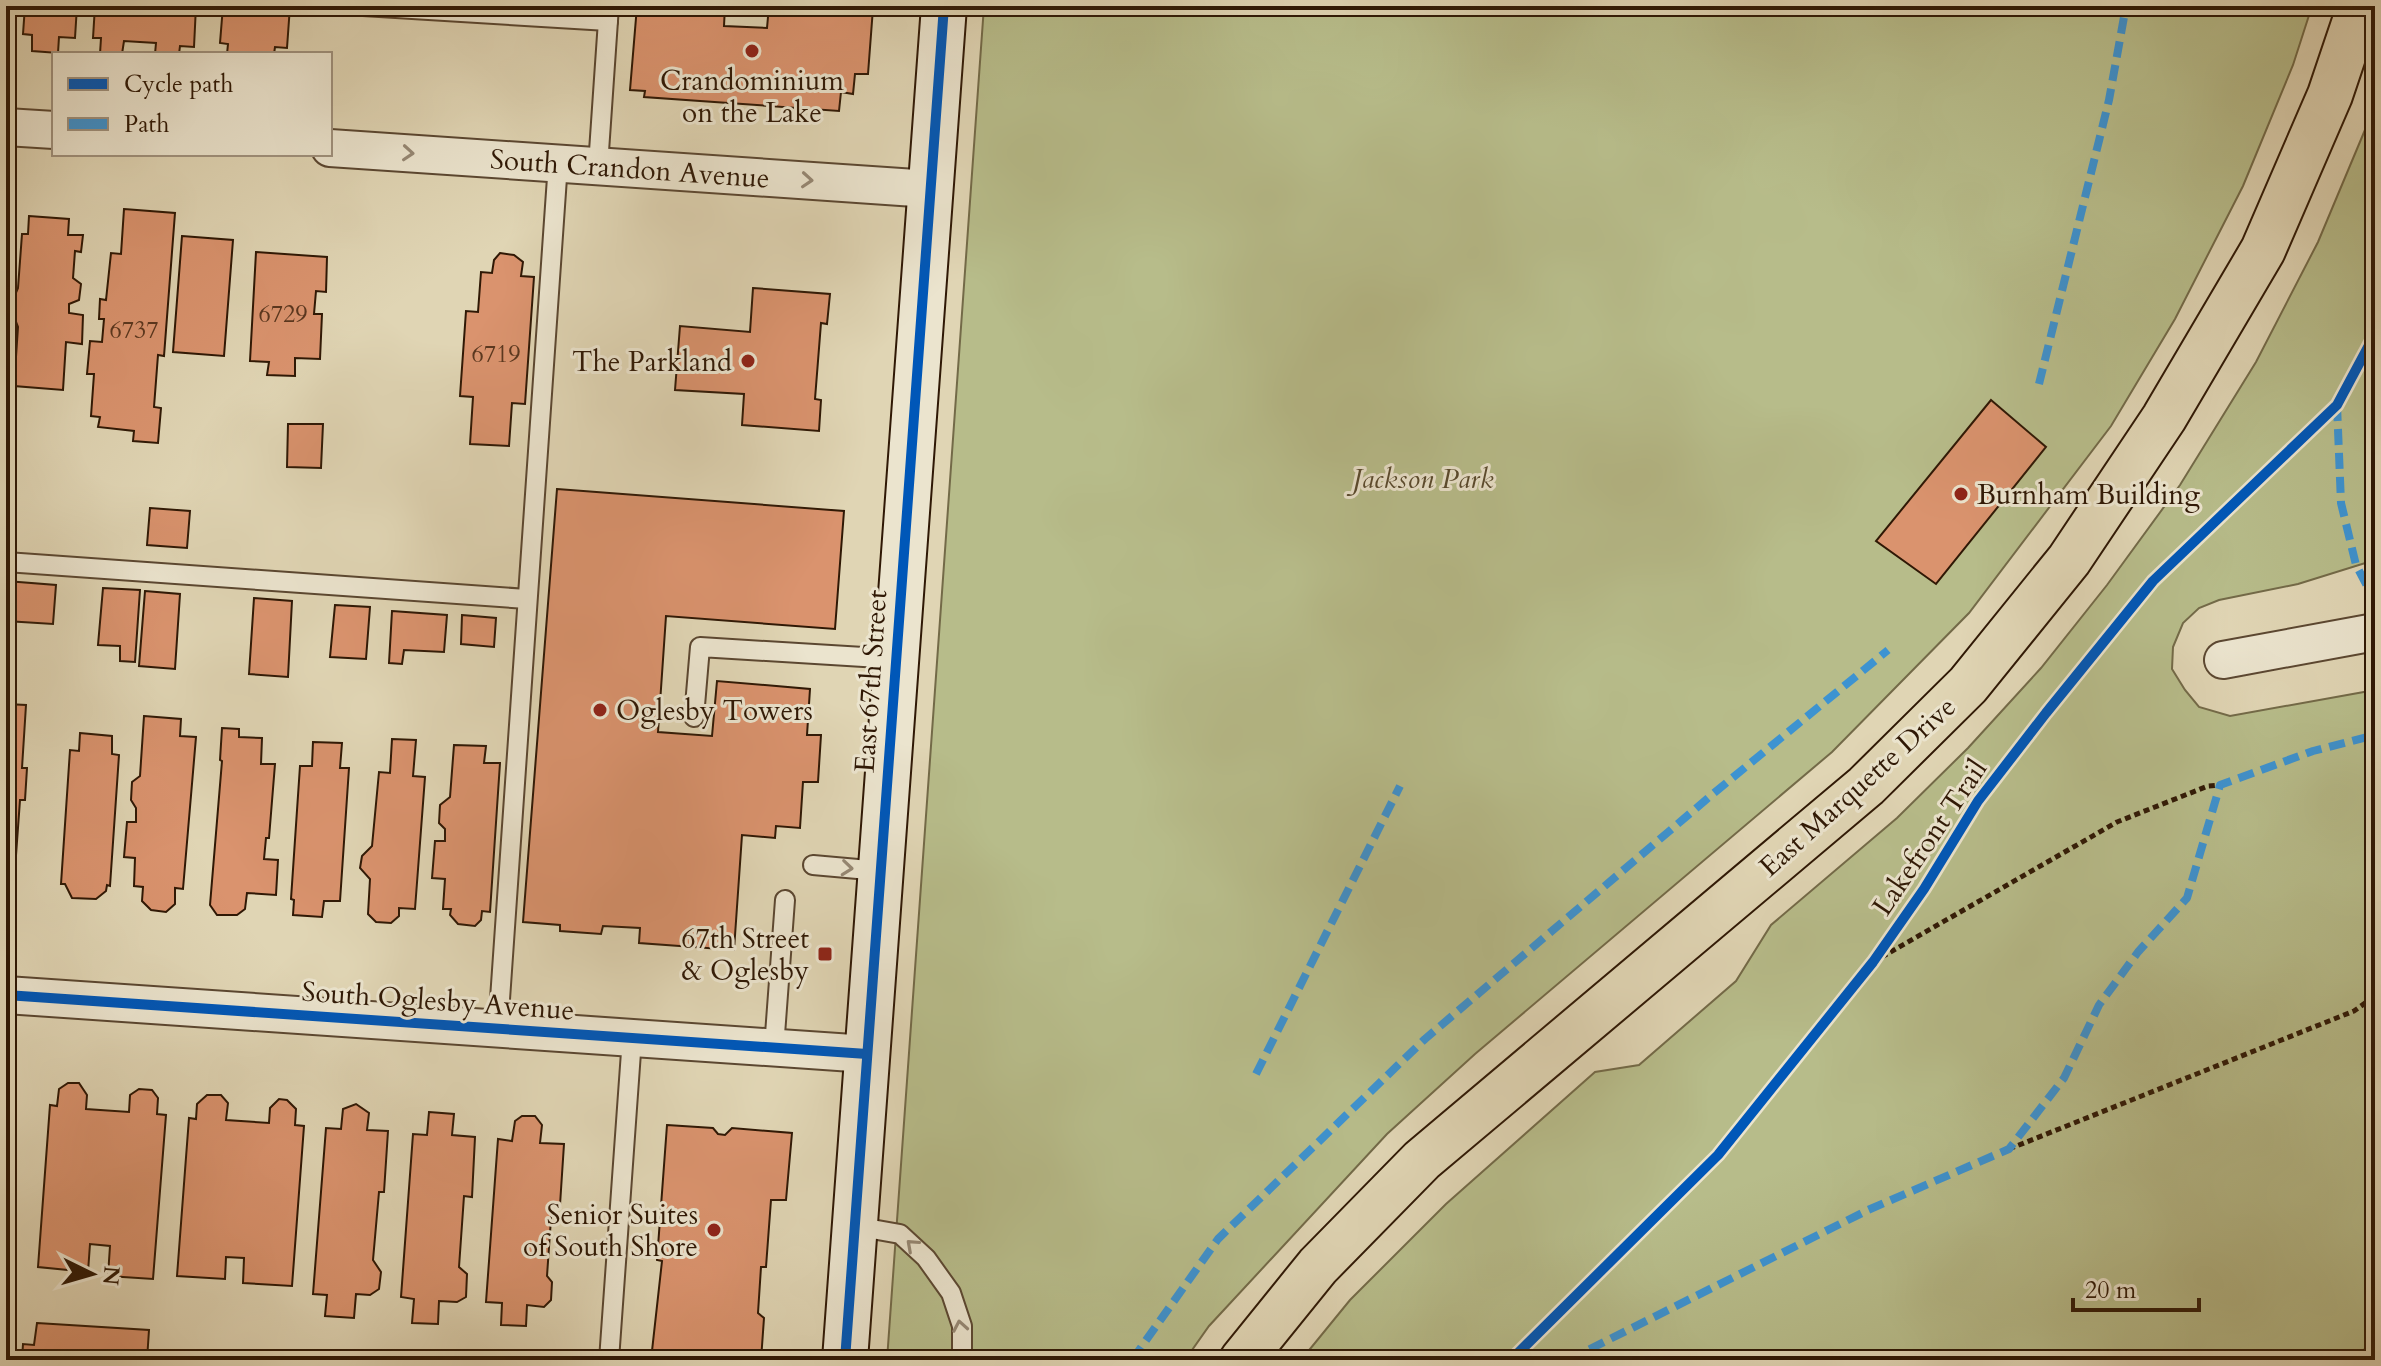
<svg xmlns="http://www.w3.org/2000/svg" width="2381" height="1366" viewBox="0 0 2381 1366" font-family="Cardo,serif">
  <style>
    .green { fill: #b7bc8a; stroke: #736a48; stroke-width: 2 }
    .building { fill: #da936e; stroke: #2f1805; stroke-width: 2 }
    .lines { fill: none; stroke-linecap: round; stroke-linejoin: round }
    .lane-casing { stroke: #5b4731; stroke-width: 22 }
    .street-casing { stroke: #5b4731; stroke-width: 40 }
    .secondary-casing { stroke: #2f1805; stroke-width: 48 }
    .primary-casing { stroke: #2f1805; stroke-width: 48 }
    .path { stroke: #2f1805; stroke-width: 5; stroke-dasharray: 6 4; stroke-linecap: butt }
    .lane { stroke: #ebe4ce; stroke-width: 18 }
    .street { stroke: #ebe4ce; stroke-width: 36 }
    .secondary { stroke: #ebe4ce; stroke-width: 44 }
    .primary { stroke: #e0d5b4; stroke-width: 44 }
    .quiet { stroke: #3d93d1; stroke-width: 8; stroke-dasharray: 16 8; stroke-linecap: butt }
    .cycleway-casing { stroke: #ebe4ce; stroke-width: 15 }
    .cycleway { stroke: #0057b8; stroke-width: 10 }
    .oneway { stroke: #968874 }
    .poi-dot { fill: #8f2418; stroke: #ebe4ce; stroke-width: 3 }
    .labels { text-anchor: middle; stroke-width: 6; stroke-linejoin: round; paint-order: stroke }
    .number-label { font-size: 24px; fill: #5a371f }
    .poi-label { font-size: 28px; fill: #2f1805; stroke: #ebe4ce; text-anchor: end }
    .street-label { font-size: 28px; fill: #2f1805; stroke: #ebe4ce }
    .park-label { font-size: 28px; font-style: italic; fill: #58492d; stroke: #ebe4ce }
  </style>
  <rect width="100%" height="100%" fill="#e0d5b4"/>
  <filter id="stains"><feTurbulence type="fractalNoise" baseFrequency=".0025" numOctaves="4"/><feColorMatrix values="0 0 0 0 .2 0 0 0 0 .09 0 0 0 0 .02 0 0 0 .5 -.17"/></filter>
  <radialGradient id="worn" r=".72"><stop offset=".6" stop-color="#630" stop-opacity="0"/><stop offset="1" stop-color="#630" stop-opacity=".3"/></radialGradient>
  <!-- green -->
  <g class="green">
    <polygon points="984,6 2312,6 2293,65 2243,186 2175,319 2111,426 1969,613 1832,752 1475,1054 1387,1134 1209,1326 1185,1360 887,1360"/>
    <polygon points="2375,106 2375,560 2298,584 2219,600 2199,608 2183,623 2173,647 2172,669 2185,690 2199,707 2230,716 2375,690 2375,1344 2344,1360 1301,1360 1350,1300 1446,1204 1595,1072 1639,1065 1736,981 1771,925 1897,818 1968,748 2041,668 2107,585 2180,485 2256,362 2318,242"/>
  </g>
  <!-- building -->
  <g class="building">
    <polygon points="25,6 77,6 75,38 59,37 58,53 32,51 32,35 23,34"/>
    <polygon points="95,6 196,6 194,47 180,46 179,54 155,54 156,43 124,41 122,54 100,54 101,38 93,38"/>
    <polygon points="223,6 290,6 287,48 275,47 274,54 227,54 228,44 220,43"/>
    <polygon points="637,6 725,6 724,26 767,28 769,6 795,6 794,10 824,12 825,6 873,8 868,74 855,74 853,94 841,92 839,111 644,97 645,91 630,90"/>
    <polygon points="124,209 175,213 164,356 158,355 154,407 161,408 158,443 133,441 134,431 98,427 100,417 91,416 94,374 87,374 90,341 102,342 104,319 99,319 100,299 106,300 111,253 121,254"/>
    <polygon points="29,216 69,219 68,235 83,235 81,252 75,251 73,278 81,284 79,300 69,304 69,313 83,315 82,344 66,342 63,390 14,386 18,327 13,314 15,295 18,288 22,234 28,234"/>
    <polygon points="182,236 233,240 224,356 173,352"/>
    <polygon points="256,252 327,257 326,292 316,291 314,314 322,314 320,359 295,358 295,376 267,375 269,362 250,361"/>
    <polygon points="500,253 514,255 523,262 521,276 534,277 525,404 512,403 509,446 470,444 473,397 460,396 466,311 478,312 481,272 492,273 494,260"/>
    <polygon points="753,288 830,294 827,324 821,323 815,399 821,400 819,431 742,425 744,394 675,390 680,326 750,332"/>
    <polygon points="1991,400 2046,447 1936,584 1876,541"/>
    <polygon points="288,424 323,424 321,468 287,467"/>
    <polygon points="557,489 844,511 835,629 666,616 658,732 712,736 717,681 810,689 807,735 821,735 818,782 803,782 800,828 776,826 775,838 742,835 734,950 639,943 640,928 603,926 601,934 560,931 560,925 523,922"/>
    <polygon points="6,499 13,499 12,539 6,538"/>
    <polygon points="150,508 190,511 187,548 147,545"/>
    <polygon points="6,581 56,585 53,624 6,621"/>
    <polygon points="103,588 140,590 135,662 120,661 120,646 98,645"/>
    <polygon points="145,591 180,594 175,669 139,666"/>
    <polygon points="254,598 292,601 288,677 249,674"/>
    <polygon points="335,605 370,607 366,659 330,657"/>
    <polygon points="392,611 447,615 444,652 404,650 402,664 389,663"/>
    <polygon points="462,615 496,618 494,647 461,644"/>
    <polygon points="6,704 26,705 22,768 27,768 25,800 20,800 14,883 6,882"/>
    <polygon points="144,716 181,719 180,736 196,737 183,889 175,888 175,904 166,912 151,910 142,901 143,887 134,886 135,858 124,857 127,822 136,822 136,808 131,800 132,782 140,776"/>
    <polygon points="222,728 239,729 239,737 262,738 261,764 275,764 269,838 266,838 264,859 278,860 276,895 247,893 245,909 237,915 217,915 210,905 222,761 220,760"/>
    <polygon points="80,733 112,736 112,754 119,755 110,886 107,885 106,891 96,899 72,898 65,884 61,884 70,750 79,751"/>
    <polygon points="392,739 416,740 413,776 425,777 415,909 399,908 399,916 391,923 376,922 368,914 370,879 360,868 362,856 372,846 379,772 390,773"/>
    <polygon points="313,742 342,743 340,768 349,768 340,901 324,901 322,917 293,915 294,900 291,899 300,766 312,766"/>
    <polygon points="454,745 486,746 484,763 500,763 490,912 482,911 481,920 475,926 458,924 450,915 451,909 443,909 445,879 432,878 435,841 445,841 445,829 439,823 440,805 450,797"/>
    <polygon points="68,1083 79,1083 87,1095 86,1109 129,1112 130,1095 139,1089 152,1090 158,1098 157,1114 166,1115 153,1279 108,1276 110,1246 90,1244 88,1272 38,1267 50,1105 57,1106 59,1089"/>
    <polygon points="207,1095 221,1095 228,1103 226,1120 269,1123 270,1108 279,1099 287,1100 296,1109 295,1125 304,1126 292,1286 243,1283 244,1258 226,1257 225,1279 177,1276 189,1118 196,1119 197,1104"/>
    <polygon points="356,1104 369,1113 367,1130 388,1131 384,1192 379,1192 373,1260 381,1272 379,1289 370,1295 356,1294 354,1318 325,1316 327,1295 313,1294 326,1128 341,1129 343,1109"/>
    <polygon points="429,1112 454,1114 452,1135 475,1137 472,1197 464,1196 459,1267 467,1274 466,1297 457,1302 439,1301 438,1324 412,1323 414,1299 401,1297 413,1134 427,1135"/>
    <polygon points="522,1116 535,1116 542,1125 540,1143 564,1144 560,1205 552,1204 547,1276 552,1282 551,1300 544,1307 527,1305 526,1326 501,1325 502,1303 486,1302 498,1139 512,1141 515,1121"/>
    <polygon points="667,1125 713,1128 718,1134 725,1135 732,1128 792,1133 786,1200 771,1200 766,1267 761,1267 758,1313 764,1318 761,1360 651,1360 662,1261 657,1260"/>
    <polygon points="37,1323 149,1330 147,1360 22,1360 23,1344 34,1345"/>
    <polygon points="332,1351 374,1354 374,1360 332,1360"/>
  </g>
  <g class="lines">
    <!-- lane casing -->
    <g class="lane-casing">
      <g id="lane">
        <polyline points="363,6 608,21"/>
        <polyline points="598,166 609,6"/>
        <polyline points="6,562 527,599"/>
        <polyline points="694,717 700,647 896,659"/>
        <polyline points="813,865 880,871"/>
        <polyline points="498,1028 558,163"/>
        <polyline points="774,1048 785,900"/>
        <polyline points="855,1226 900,1234 926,1258 951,1293 962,1326 962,1360"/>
        <polyline points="609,1360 632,1038"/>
      </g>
    </g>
    <!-- street casing -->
    <g class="street-casing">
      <g id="street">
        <polyline points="6,127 54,130"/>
        <polyline points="330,148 930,189"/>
        <polyline points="2223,660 2375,632"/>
        <polyline points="6,995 867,1054"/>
      </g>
    </g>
    <!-- secondary casing -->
    <g class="secondary-casing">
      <polyline id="secondary" points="845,1360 944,6"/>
    </g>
    <!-- primary casing -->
    <g class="primary-casing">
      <polyline id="primary" points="1242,1360 1318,1266 1422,1160 1866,786 1968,685 2069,560 2164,418 2263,250 2330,95 2360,6"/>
    </g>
    <!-- path -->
    <g class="path">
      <polyline points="1873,962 2117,822 2208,786 2220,785"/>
      <polyline points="2009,1149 2354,1011 2375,996"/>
    </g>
    <!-- lane -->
    <use href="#lane" class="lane"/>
    <!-- street -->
    <use href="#street" class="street"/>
    <!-- secondary -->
    <use href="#secondary" class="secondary"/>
    <!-- primary -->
    <use href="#primary" class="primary"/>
    <!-- quiet -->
    <g class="quiet">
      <polyline points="2039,384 2109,100 2126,6"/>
      <polyline points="2337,405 2341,503 2356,565 2375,601"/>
      <polyline points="1256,1074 1400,786"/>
      <polyline points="1132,1360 1218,1239 1425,1039 1714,793 1888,650"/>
      <polyline points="1568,1360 1868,1210 2009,1149 2064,1078 2099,1005 2138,952 2187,898 2220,785 2313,751 2375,735"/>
    </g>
    <!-- cycleway casing -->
    <g class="cycleway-casing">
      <g id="cycleway">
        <polyline points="6,995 867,1054"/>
        <polyline points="845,1360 944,6"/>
        <polyline points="1511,1360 1718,1155 1873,962 1924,889 1978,801 2046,713 2153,581 2337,405 2375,334"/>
      </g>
    </g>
    <!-- cycleway -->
    <use href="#cycleway" class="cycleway"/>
  </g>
  <!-- one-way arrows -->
  <defs><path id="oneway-chevron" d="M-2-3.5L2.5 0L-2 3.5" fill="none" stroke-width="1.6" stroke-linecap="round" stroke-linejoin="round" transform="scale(2)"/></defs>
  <g class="oneway">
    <use href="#oneway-chevron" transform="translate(408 153) rotate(4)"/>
    <use href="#oneway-chevron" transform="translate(807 180) rotate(4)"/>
    <use href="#oneway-chevron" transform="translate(847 868) rotate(6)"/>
    <use href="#oneway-chevron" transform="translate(912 1245) rotate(-138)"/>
    <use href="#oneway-chevron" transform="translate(960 1326) rotate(-100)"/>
  </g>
  <!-- markers -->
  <g class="poi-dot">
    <circle cx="752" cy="51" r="8"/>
    <circle cx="748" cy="361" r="8"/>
    <circle cx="1961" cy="494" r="8"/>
    <circle cx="600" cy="710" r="8"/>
    <rect x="817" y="946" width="16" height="16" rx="4"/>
    <circle cx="714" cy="1230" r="8"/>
  </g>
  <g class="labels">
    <!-- number labels -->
    <g class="number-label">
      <text x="283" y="322">6729</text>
      <text x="134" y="338">6737</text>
      <text x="496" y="362">6719</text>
    </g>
    <!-- poi labels -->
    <g class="poi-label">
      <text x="752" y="90" text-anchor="middle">Crandominium<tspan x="752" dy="32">on the Lake</tspan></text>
      <text x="732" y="371">The Parkland</text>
      <text x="1977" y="504" text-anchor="start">Burnham Building</text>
      <text x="616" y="720" text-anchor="start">Oglesby Towers</text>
      <text x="809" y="948">67th Street<tspan x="809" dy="32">&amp; Oglesby</tspan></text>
      <text x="698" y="1224">Senior Suites<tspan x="698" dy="32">of South Shore</tspan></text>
    </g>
    <!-- street labels -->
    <g class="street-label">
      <text transform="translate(630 168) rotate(4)" y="10">South Crandon Avenue</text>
      <text transform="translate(870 681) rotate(-86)" y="10">East 67th Street</text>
      <text transform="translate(1857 786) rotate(-42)" y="10">East Marquette Drive</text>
      <text transform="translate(1929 837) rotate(-56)" y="10">Lakefront Trail</text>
      <text transform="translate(438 1000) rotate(4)" y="10">South Oglesby Avenue</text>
    </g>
    <!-- park labels -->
    <g class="park-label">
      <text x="1423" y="488">Jackson Park</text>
    </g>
  </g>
  <!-- margin -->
  <rect width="2381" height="1366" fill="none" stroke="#e0d5b4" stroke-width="32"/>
  <rect x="8" y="8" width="2365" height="1350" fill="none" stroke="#2f1805" stroke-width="4"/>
  <rect x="16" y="16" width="2349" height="1334" fill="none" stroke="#2f1805" stroke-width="2"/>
  <!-- legend -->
  <rect x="52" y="52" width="280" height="104" fill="#ebe4ce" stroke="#a0927e" stroke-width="2"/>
  <rect x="68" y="78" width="40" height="12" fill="#0057b8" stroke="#a0927e" stroke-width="2"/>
  <text x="124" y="92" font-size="24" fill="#2f1805">Cycle path</text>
  <rect x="68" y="118" width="40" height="12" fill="#3d93d1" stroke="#a0927e" stroke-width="2"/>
  <text x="124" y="132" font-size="24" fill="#2f1805">Path</text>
  <!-- north arrow -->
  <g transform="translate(92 1274) rotate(95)" stroke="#ebe4ce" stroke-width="6" paint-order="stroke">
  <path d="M0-6L14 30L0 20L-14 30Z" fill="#2f1805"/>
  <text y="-12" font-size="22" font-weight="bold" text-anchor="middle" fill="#2f1805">N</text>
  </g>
  <!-- scale -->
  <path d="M2073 1298v12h126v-12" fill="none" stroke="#2f1805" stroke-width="4"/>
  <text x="2085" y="1298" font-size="24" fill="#2f1805" stroke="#ebe4ce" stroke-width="6" paint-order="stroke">20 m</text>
  <rect width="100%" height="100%" filter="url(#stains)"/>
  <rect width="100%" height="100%" fill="url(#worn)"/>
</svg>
